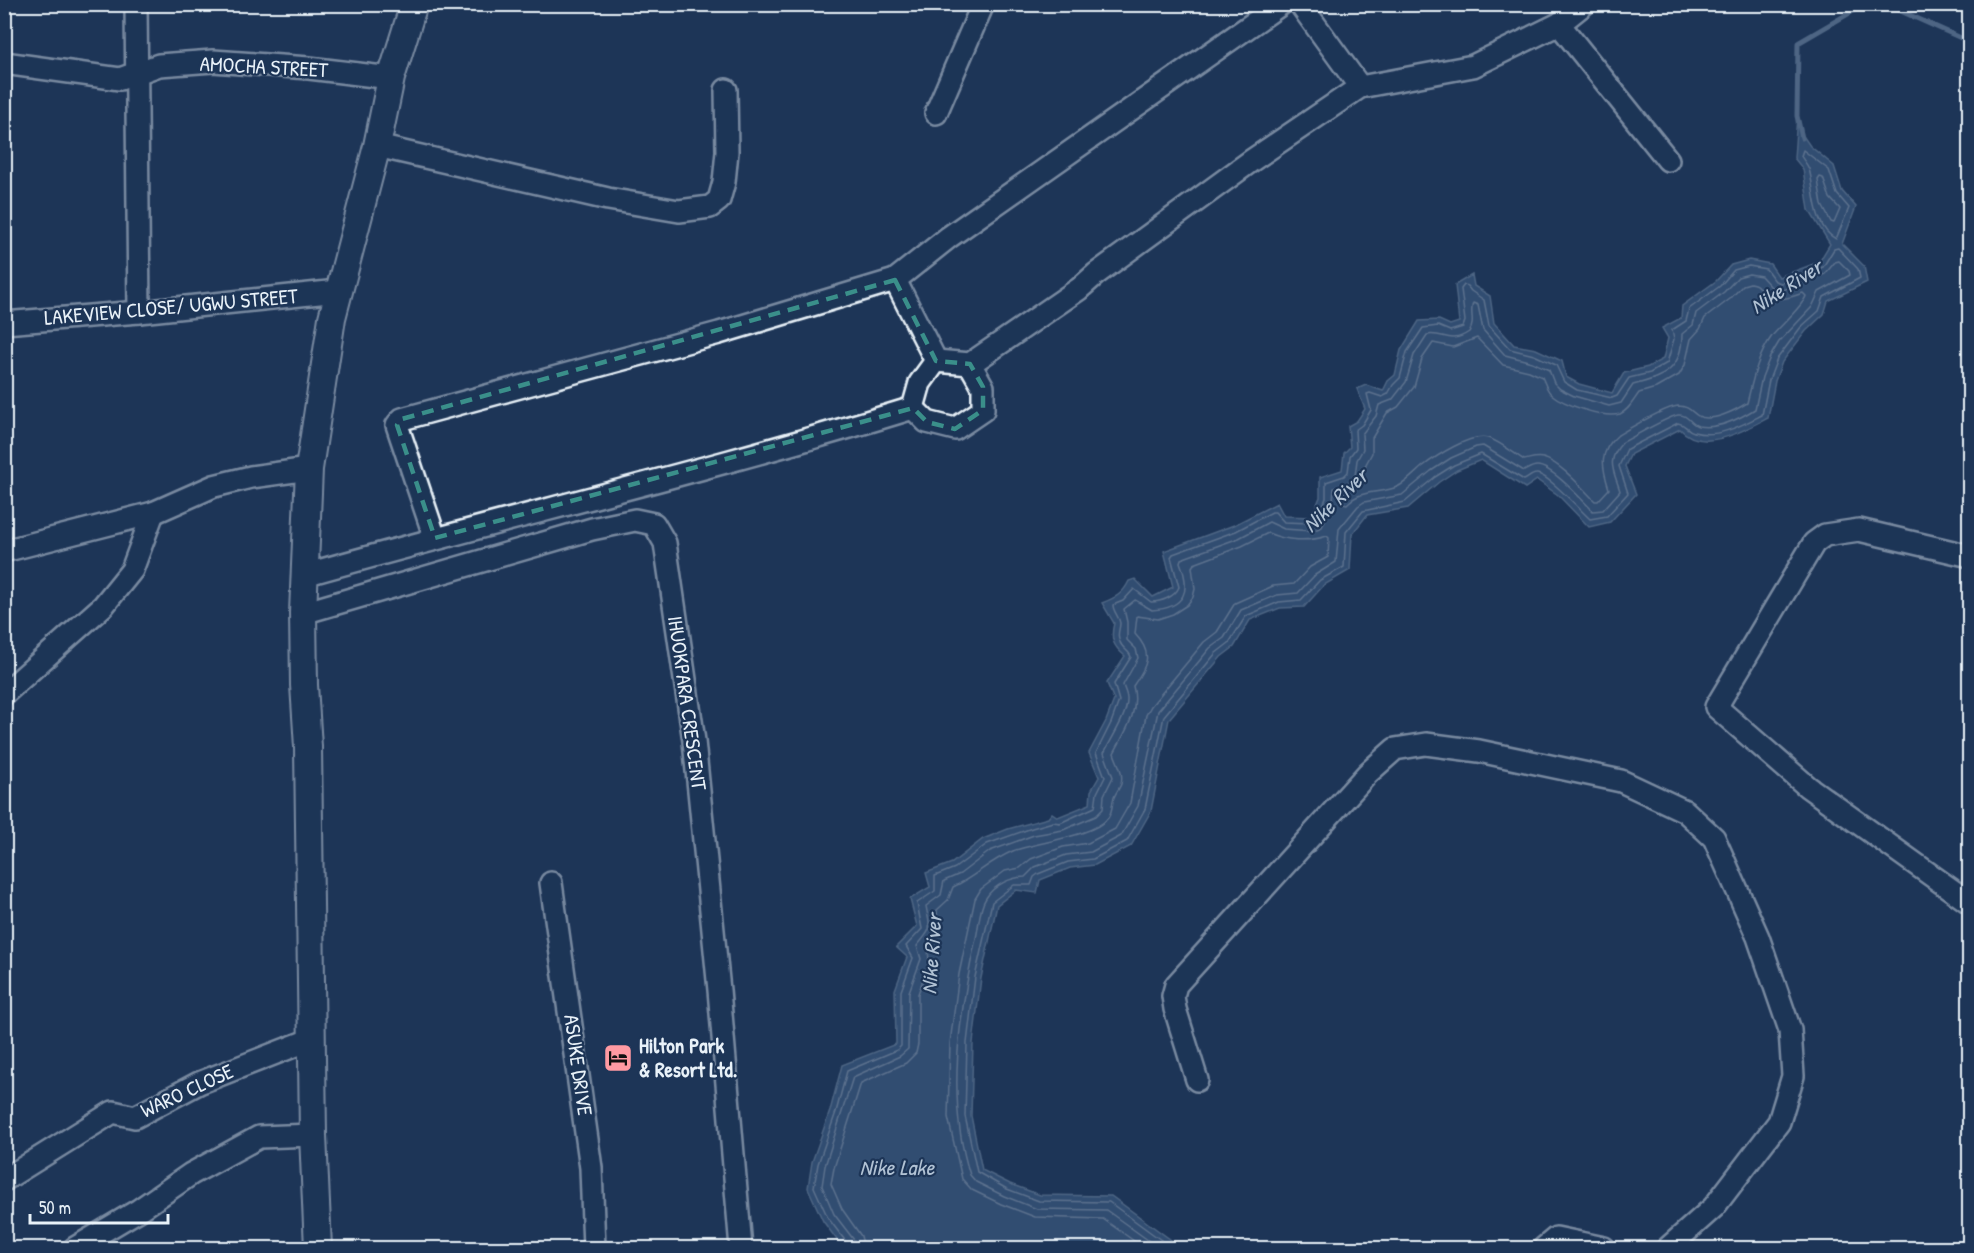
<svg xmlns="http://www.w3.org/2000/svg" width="1974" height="1253" viewBox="0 0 1974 1253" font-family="'Patrick Hand',sans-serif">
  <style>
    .water { fill: #4a6b91; stroke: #89a1ba; stroke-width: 1.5 }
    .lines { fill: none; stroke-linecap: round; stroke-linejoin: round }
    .shore { stroke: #a9bbcf; stroke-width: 1.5 }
    .stream { stroke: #89a1ba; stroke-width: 5 }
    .minor-casing { stroke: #e8f1f8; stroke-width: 26 }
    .tertiary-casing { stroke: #e8f1f8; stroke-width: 30 }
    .minor { stroke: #1d3557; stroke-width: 21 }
    .tertiary { stroke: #1d3557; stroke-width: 26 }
    .marked { fill: none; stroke: #3a8f8a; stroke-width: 4.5; stroke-dasharray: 12 8; stroke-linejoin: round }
    .labels { text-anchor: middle; stroke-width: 4.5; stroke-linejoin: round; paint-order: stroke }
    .street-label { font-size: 21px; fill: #e8f1f8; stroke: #1d3557 }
    .poi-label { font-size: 21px; font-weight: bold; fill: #e8f1f8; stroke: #1d3557; text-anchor: start }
    .water-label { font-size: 22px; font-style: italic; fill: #b1c2d4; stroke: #1d3557 }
  </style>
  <rect width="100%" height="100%" fill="#1d3557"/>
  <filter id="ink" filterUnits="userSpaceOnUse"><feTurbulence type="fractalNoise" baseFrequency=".0167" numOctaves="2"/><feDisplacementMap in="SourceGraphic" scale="12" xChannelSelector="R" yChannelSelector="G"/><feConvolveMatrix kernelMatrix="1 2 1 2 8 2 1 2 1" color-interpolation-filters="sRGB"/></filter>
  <g filter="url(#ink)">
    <!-- water -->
    <path class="water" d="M 1797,116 L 1801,133 L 1810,146 L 1834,166 L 1842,191 L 1856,207 L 1842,244 L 1864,266 L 1867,282 L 1828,301 L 1824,314 L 1806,331 L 1782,362 L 1775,381 L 1768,418 C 1743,431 1703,454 1680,429 L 1631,454 L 1625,466 L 1636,494 L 1610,522 L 1589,527 L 1558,495 L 1537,480 L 1525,488 L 1481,460 L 1457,470 L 1439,482 L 1408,508 L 1367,515 L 1352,534 L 1350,570 L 1324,585 L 1304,607 L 1280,608 L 1250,620 L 1234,647 L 1221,657 L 1169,719 L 1151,811 L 1131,846 L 1095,865 L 1070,868 L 1040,880 L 1037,893 L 1016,890 L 997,905 L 981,978 L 973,1043 L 971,1116 L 982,1170 L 1010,1184 L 1040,1195 L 1111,1196 L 1182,1248 L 843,1248 L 823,1221 L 808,1188 L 812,1162 L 830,1111 L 842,1065 L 896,1044 L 895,990 L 907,957 L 896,947 L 917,926 L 910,899 L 930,887 L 926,873 L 952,863 L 983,839 L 1008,829 L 1048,818 L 1052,813 L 1058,817 L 1090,804 L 1091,791 L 1099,777 L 1089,753 L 1106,721 L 1114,700 L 1107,683 L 1125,656 C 1113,646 1110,639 1114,623 L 1102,603 C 1115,598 1123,594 1129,581 L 1135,579 L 1153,597 L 1173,587 L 1164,551 L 1234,525 L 1277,503 L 1284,516 L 1312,517 L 1320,497 L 1320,477 L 1342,470 L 1344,453 L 1350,447 L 1348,426 L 1357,421 L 1365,409 L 1357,389 L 1366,385 L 1383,391 L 1388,381 L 1395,375 L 1401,350 L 1419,321 L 1439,320 L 1450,325 L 1459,322 L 1455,285 L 1472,275 L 1474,286 L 1490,296 L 1494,323 L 1514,345 L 1536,349 L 1562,361 L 1566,377 L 1579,384 L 1612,393 L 1624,373 L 1648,367 L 1663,359 L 1668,338 L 1662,328 L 1681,318 L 1682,306 L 1716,281 L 1731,265 L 1749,260 L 1770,264 L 1779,277 L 1819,262 L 1830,244 L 1809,210 L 1803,169 L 1794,158 Z"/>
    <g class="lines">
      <!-- shore -->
      <g class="shore">
        <path d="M 1803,150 L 1829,170 L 1837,194 L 1849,208 L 1836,239 C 1813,228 1815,189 1809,169 C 1807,164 1803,160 1801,156 Z"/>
        <polygon points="1820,177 1823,178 1830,198 1840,209 1834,223 1831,222 1822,205 1818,180"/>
        <path d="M 1750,283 C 1757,284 1757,286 1762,291 C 1773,304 1789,298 1803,293 L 1806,296 C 1803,306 1780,326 1772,336 C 1757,357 1753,379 1747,403 C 1736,410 1712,423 1698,416 C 1691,411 1688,406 1678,406 C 1665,407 1630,428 1618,435 C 1598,452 1602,467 1609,489 L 1598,501 L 1595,501 C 1582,488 1561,463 1543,458 C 1536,456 1530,459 1524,460 C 1513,453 1501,442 1488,438 C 1471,433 1436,456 1422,467 C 1415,473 1406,483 1397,487 C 1379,494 1361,489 1347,504 L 1343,503 L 1343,494 L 1355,488 L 1362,481 L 1366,464 L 1372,453 L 1372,438 L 1387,413 L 1398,407 L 1414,387 L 1422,359 L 1433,343 L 1453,347 L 1477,338 L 1503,365 L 1529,371 L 1542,377 C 1545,383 1546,389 1551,394 C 1563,404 1604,419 1620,414 C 1629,410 1633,401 1639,393 L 1656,388 L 1679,375 L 1685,365 L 1691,339 L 1700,329 L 1705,318 L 1730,299 L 1743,285 Z"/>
        <path d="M 848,1248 L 847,1243 L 828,1218 L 814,1187 L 818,1164 L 836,1112 L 847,1071 L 897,1050 L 901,1046 L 901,991 L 913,958 L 906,946 L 922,929 L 917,903 L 935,891 L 935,876 L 955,868 L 987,844 L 1032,828 L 1053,822 L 1060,823 L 1095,807 L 1097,793 L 1105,777 L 1096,753 L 1111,723 L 1119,701 L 1114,684 L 1131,657 C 1129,650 1122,649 1120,642 C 1116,635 1120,630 1120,623 C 1119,616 1113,612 1113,605 L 1123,601 L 1134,589 L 1151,602 C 1161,602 1175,597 1179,587 L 1171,557 L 1173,554 L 1236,531 L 1272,512 L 1275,512 L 1284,522 L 1311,523 L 1317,521 L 1326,498 L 1326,482 L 1344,476 L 1348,472 L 1350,456 L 1356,448 L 1355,430 L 1362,425 L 1371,410 L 1367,394 L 1370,393 L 1382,397 L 1388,394 L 1393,385 L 1400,378 L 1407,352 L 1423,328 L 1438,326 L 1450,331 L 1463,327 L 1465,321 L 1461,289 L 1464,285 L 1467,286 L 1471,291 L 1484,300 L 1489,326 L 1510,349 L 1534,355 L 1556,365 L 1564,382 L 1577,390 L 1612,398 L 1617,396 L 1629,378 L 1650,373 L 1667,363 L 1674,339 L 1672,330 L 1686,321 L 1689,309 L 1720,286 L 1734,270 L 1749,266 L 1766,269 L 1775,281 L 1781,283 L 1823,267 L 1834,249 L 1838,248 L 1858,269 L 1860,278 L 1824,297 L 1819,311 L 1801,327 L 1777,359 L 1769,380 L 1762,415 C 1742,425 1717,439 1694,432 C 1686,430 1686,424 1678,423 L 1627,449 L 1619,466 L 1628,493 L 1607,516 L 1590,519 C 1581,511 1547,473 1536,474 C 1532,474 1527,479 1524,480 L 1481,454 L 1454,465 L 1435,477 L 1405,502 L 1363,511 L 1346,532 L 1344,567 L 1320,580 L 1301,600 L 1279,602 L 1246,616 L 1229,643 L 1216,653 L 1164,716 L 1145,809 L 1127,841 L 1093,859 L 1068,862 L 1038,874 L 1034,877 L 1031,885 L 1014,885 L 992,902 L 975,977 L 967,1043 L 965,1116 L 977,1172 L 1007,1189 L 1039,1201 L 1109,1202 L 1172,1248"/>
        <path d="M 855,1248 L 854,1240 L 834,1214 L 822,1186 L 825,1166 L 853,1077 L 900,1056 L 908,1049 L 909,992 L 921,959 L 917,946 C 934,926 930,930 926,906 L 941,895 L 944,881 L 960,874 L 990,851 L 1034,835 L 1063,830 L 1096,816 L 1103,809 L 1104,795 L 1113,777 L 1104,753 C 1111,739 1128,714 1127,699 C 1127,694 1124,689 1123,685 L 1138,658 L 1136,649 L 1127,640 L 1127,622 L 1124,609 L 1135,600 L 1152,610 C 1186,608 1191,590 1180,562 L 1181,559 L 1239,538 L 1269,522 L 1284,529 L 1312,531 L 1322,527 L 1333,501 L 1334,488 L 1349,482 L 1355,476 L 1357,460 L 1363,449 L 1362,434 L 1376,416 L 1379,405 L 1392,400 L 1406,382 L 1414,355 L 1427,335 C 1444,332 1450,345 1469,332 C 1476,322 1469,312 1473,303 L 1478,305 L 1483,330 L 1505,355 L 1532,362 L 1549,370 L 1554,383 L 1560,389 L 1574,396 L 1609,406 L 1621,403 L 1633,385 C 1664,377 1682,370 1682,334 L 1693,325 L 1696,313 L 1724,292 L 1738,277 L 1749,274 L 1761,276 L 1771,287 L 1782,290 L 1825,274 L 1835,262 L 1839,261 L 1849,271 L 1850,275 L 1819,292 L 1812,307 L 1779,342 L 1770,357 L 1762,377 L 1755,409 C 1739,419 1718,430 1698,426 C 1690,424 1688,414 1678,415 C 1667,417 1635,436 1623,442 C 1605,461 1614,471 1620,491 L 1603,510 L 1593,511 C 1582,500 1552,466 1537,466 C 1532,466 1528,469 1524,471 L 1483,446 L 1476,447 L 1451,458 L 1431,471 L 1402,495 L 1364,502 L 1358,506 L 1339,529 L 1336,562 L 1315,575 L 1298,593 L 1277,595 L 1241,610 L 1224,638 L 1210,648 L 1158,711 L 1138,806 L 1121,836 L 1091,852 L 1066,855 L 1035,867 L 1025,877 C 1011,877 994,885 986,898 C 979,908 979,926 976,938 C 959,1014 946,1100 970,1175 L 976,1182 L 1004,1196 L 1037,1209 L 1106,1210 L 1159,1248"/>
        <path d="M 864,1248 L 861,1236 L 842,1209 L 831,1184 L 834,1168 L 861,1083 L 906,1063 L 916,1053 L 918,1044 L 918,994 L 929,962 L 928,947 C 940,934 938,926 937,910 L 948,900 L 953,887 C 975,877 989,861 1013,851 C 1036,842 1093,837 1108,818 C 1112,812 1112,807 1113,801 C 1114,794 1119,790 1121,784 C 1124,772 1117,763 1114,753 C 1125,732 1140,711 1133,686 C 1147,666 1154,654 1135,634 L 1137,616 L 1158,619 L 1173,614 L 1187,605 L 1193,597 L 1195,589 L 1192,567 L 1194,564 L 1242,546 L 1268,533 C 1286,541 1309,542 1327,536 L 1329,538 L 1328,557 L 1310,567 L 1294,584 L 1273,586 L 1235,603 L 1217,632 L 1204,642 L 1151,706 L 1146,715 L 1130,803 L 1115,829 L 1088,843 L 1063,847 L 1031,859 L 1020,868 L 1005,871 L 981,889 L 975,899 L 959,974 L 950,1043 L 948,1117 L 962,1179 L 972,1190 L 1001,1204 L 1035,1217 L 1103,1219 L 1144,1248"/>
      </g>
      <!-- stream -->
      <g class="stream">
        <polyline points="1885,4 1970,42"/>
        <polyline points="1802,138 1797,116 1798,43 1865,4"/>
      </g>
      <!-- minor casing -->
      <g class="minor-casing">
        <g id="minor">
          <polyline points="136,4 139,312"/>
          <polyline points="1300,4 1360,87"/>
          <polyline points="1559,24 1668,160"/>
          <polyline points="4,63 120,79 159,65 213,61 309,68 391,78"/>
          <polyline points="936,113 983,4"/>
          <polyline points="377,146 608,199 679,211 710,207 719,200 724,182 727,152 726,90"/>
          <polyline points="4,323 139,312 338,291"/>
          <polyline points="936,361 970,364 1079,289 1096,274 1251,161 1360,87 1473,66 1559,24 1584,4"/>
          <polyline points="913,408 927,422 955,429 983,410 983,387 970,364"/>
          <polyline points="435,538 397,425 402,419 719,333 895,280 949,237 1281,4"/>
          <polyline points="4,551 153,513 214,486 251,477 309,469"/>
          <polyline points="1970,556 1859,530 1825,535 1814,543 1716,707 1808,787 1970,903"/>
          <path d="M 304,575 C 506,518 712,470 913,408 L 920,383 L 936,361 L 895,280"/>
          <polyline points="303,613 592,529 635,520 654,524 665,543 694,741 719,990 741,1248"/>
          <polyline points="4,694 103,606 132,570 153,513"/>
          <polyline points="551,883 591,1168 594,1248"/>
          <polyline points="1197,1080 1175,1009 1173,996 1176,985 1368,773 1395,749 1426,744 1479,751 1621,781 1685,811 1714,838 1758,937 1790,1030 1793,1076 1779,1122 1714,1207 1668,1248"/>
          <polyline points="4,1180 113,1112 135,1117 199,1083 312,1039"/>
          <polyline points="75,1248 139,1210 191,1174 259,1137 313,1135"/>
          <polyline points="1544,1248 1556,1238 1604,1248"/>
        </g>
      </g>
      <!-- tertiary casing -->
      <g class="tertiary-casing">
        <polyline id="tertiary" points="318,1248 313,1135 308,747 304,685 303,613 309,469 332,318 377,146 391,78 414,4"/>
      </g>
      <!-- minor -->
      <use href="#minor" class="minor"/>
      <!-- tertiary -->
      <use href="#tertiary" class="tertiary"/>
    </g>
  </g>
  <!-- marked area -->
  <path d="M0 0H1974V1253H0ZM 895,280 L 936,361 L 970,364 L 983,387 L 983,410 L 955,429 L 927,422 L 913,408 L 435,538 L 397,425 L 402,419 Z" fill="#1d3557" fill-opacity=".55" fill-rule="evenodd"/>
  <path class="marked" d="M 895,280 L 936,361 L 970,364 L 983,387 L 983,410 L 955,429 L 927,422 L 913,408 L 435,538 L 397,425 L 402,419 Z"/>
  <!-- icons -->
  <defs>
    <g id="hotel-square" transform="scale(1.5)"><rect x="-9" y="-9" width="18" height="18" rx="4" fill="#ff9aa2" stroke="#1d3557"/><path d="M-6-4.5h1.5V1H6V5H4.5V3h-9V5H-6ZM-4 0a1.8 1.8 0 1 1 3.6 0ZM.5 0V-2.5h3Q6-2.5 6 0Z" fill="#111"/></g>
  </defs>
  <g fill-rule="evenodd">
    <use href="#hotel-square" x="618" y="1058"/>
  </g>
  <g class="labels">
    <!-- street labels -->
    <g class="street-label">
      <text transform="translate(264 67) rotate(3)" y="7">AMOCHA STREET</text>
      <text transform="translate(171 307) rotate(-5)" y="7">LAKEVIEW CLOSE/ UGWU STREET</text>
      <text transform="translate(687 703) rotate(82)" y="7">IHUOKPARA CRESCENT</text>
      <text transform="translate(578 1065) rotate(82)" y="7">ASUKE DRIVE</text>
      <text transform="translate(187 1091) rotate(-25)" y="7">WARO CLOSE</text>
    </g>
    <!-- poi labels -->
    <g class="poi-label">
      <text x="639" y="1053">Hilton Park<tspan x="639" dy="24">&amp; Resort Ltd.</tspan></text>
    </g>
    <!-- water labels -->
    <g class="water-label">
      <text transform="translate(1786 286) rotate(-33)" y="8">Nike River</text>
      <text transform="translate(1335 500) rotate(-44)" y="8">Nike River</text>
      <text transform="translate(931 954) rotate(-86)" y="8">Nike River</text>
      <text x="897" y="1175">Nike Lake</text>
    </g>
  </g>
  <!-- margin -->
  <rect width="1974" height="1253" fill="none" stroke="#1d3557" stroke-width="24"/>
  <rect x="12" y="12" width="1950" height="1229" fill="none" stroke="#e8f1f8" stroke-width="2" filter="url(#ink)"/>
  <!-- scale -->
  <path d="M30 1214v9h138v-9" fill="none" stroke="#e8f1f8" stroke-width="3"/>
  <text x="39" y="1214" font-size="18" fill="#e8f1f8" stroke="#1d3557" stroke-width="4.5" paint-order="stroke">50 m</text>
</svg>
